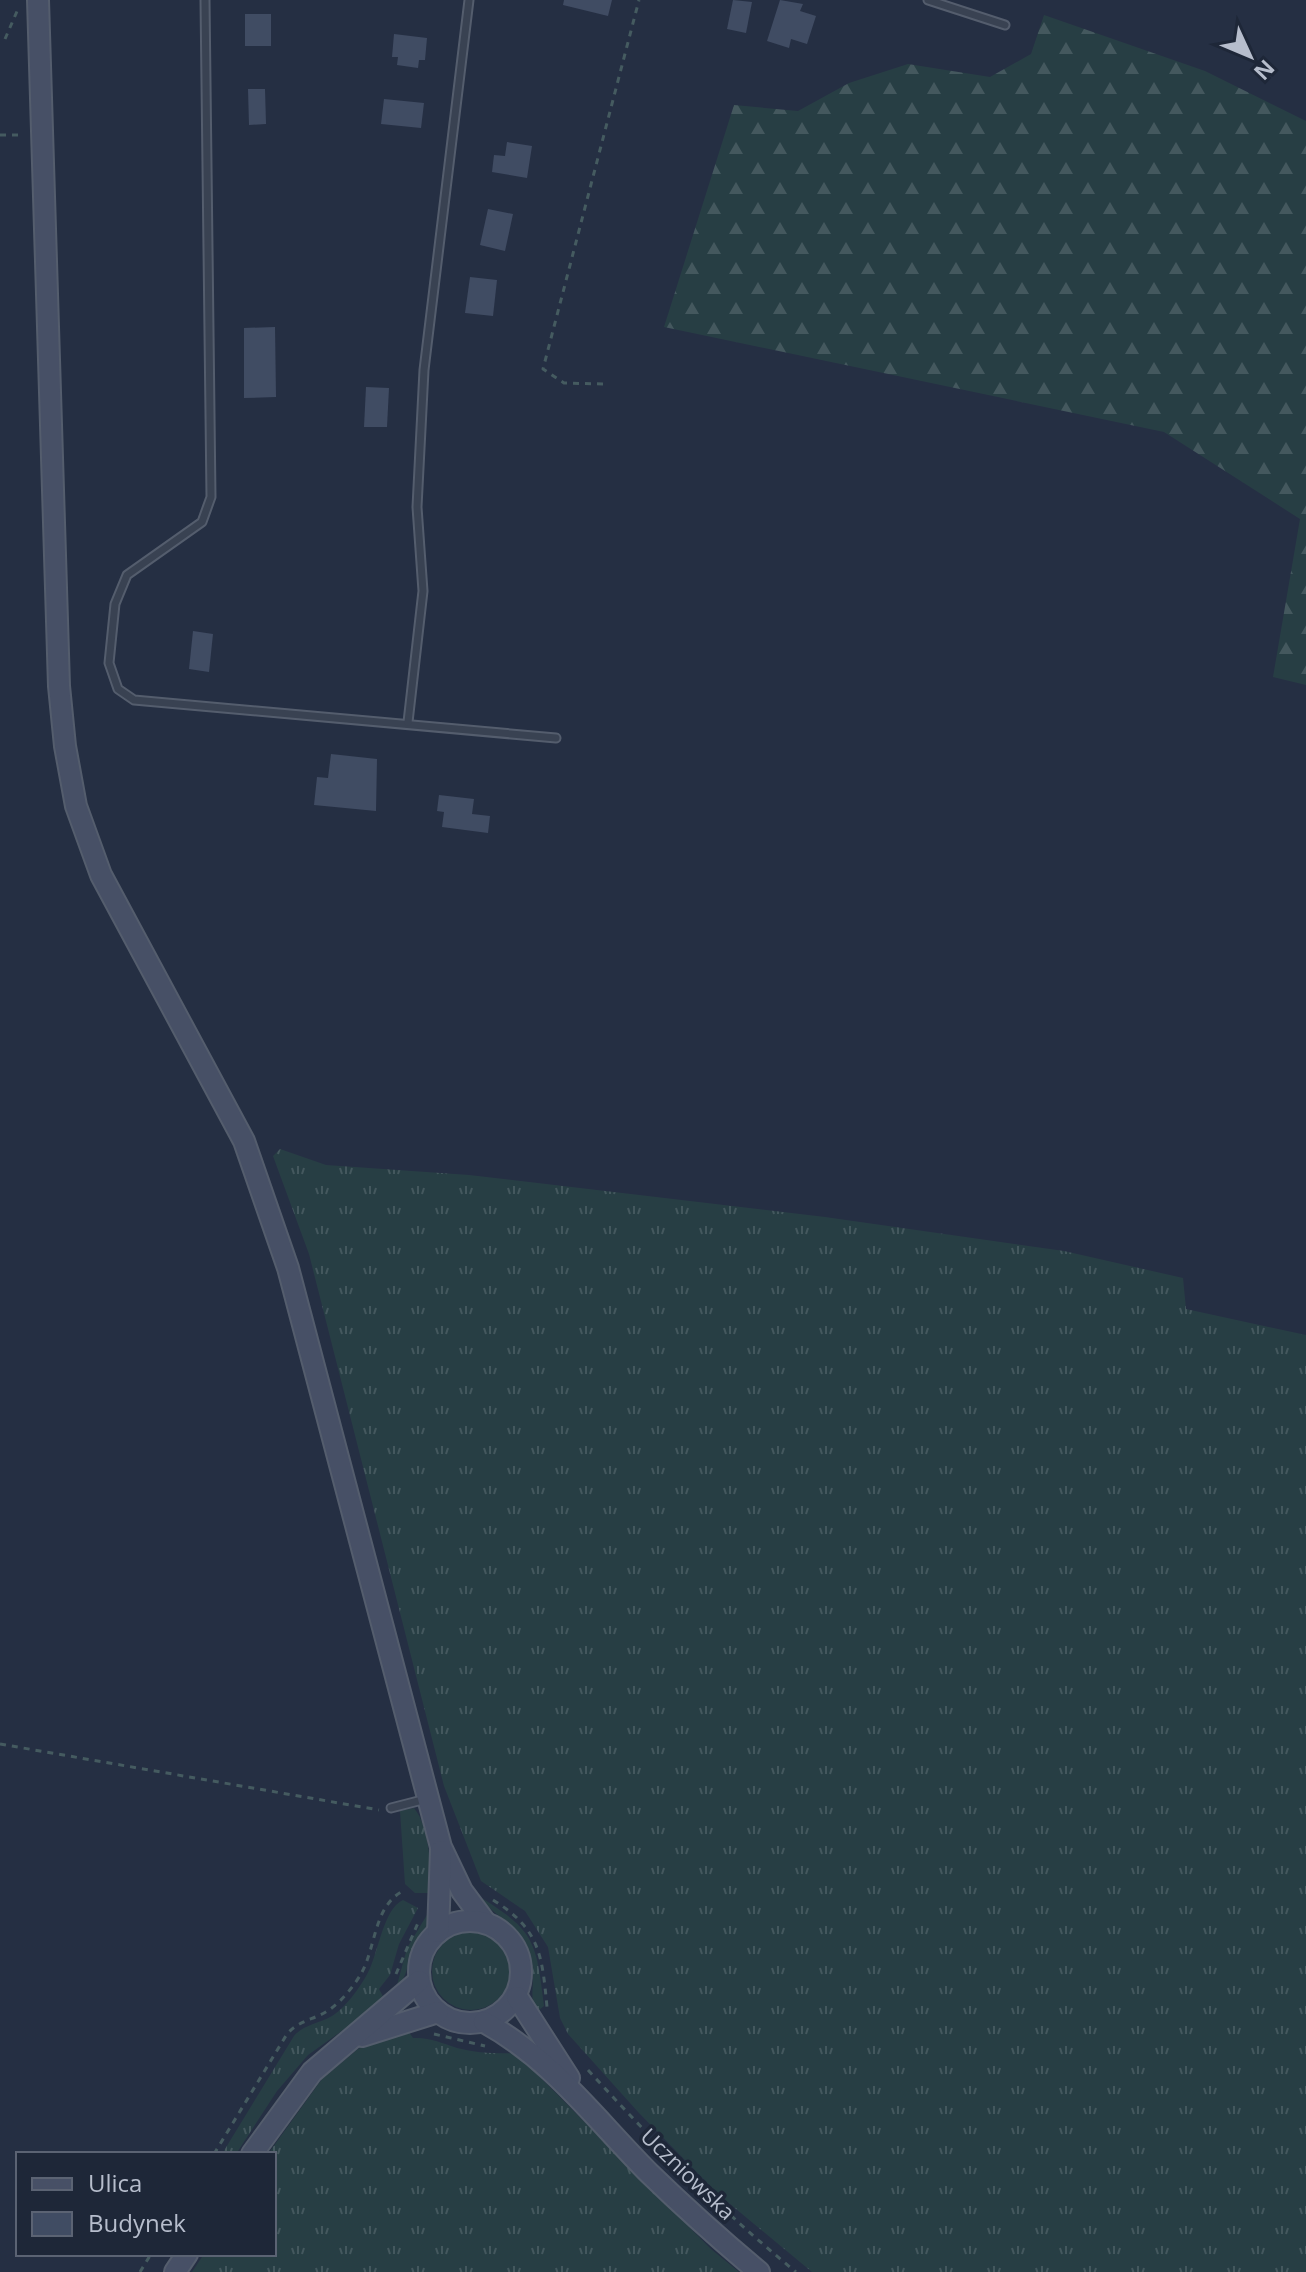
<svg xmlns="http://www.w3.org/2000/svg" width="1306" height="2272" viewBox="0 0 1306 2272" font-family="'Open Sans',sans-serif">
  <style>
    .grass { fill: url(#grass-tufts) }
    .forest { fill: url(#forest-firs) }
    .building { fill: #404c63 }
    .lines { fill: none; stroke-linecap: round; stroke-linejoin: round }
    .service-casing { stroke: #545d6d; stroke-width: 11 }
    .secondary-casing { stroke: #545d6d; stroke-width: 24 }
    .path { stroke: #455b60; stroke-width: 3; stroke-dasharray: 6 6; stroke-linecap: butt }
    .service { stroke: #394252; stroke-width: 7 }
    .secondary { stroke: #475066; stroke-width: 20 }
    .labels { text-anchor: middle; stroke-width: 7; stroke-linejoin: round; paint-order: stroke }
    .street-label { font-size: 22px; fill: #b6bdcc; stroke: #1e2738 }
  </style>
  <defs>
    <pattern id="grass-tufts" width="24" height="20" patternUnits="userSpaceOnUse" patternTransform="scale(2)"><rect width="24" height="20" fill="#273e44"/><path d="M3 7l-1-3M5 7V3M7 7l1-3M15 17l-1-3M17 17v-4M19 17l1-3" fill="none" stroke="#44585e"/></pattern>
    <pattern id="forest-firs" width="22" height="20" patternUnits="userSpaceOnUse" patternTransform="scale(2)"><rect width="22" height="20" fill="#273e44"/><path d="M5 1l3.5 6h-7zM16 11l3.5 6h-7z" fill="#44585e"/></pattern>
  </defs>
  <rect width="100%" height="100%" fill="#252f43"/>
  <!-- grass -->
  <g class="grass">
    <polygon points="280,1149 326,1165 469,1175 825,1217 1064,1251 1183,1278 1186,1309 1306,1335 1306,2272 812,2272 718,2194 639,2113 568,2034 560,2018 548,1947 525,1911 481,1881 444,1786 309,1254 273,1156"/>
    <path d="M 414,1808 C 431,1829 430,1867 431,1893 L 415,1893 L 405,1884 L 400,1811 Z"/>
    <path d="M 475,1894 C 534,1930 536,1938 544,2006 L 535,2013 C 529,1994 536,1977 531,1958 C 524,1926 494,1917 475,1894 Z"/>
    <path d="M 403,1900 L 418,1908 L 399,1944 L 390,1975 L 379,1989 L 385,2000 L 308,2055 L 277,2091 L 236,2154 L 222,2154 L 294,2036 C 304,2024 319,2024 332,2016 C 344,2009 358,1990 365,1978 C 378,1959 382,1909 403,1900 Z"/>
    <path d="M 433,1905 C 432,1922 425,1927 417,1941 C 407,1958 410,1974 396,1989 L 407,1948 Z"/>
    <circle cx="471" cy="1971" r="39"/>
    <path d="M 406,2028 L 413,2038 C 429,2037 442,2043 457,2048 C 477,2053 496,2054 516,2053 L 711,2249 L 739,2272 L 192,2272 L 204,2254 L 274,2254 L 274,2154 L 268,2154 L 322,2079 L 358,2049 Z"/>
  </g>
  <!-- forest -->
  <polygon class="forest" points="1044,15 1205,71 1306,121 1306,685 1273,677 1300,519 1164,432 664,327 734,105 798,111 849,83 908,64 990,77 1031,54"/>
  <!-- building -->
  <g class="building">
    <polygon points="564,0 612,0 608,16 563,5"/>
    <polygon points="733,0 752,2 746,33 727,29"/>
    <polygon points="780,0 803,4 800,11 816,16 807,44 791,39 789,48 767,41"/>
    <rect x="245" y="14" width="26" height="32"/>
    <polygon points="394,34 427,38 425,60 419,60 418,68 397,65 398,57 392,57"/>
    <polygon points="248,89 265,89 266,124 249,125"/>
    <polygon points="384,99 424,103 421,128 381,124"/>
    <polygon points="507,142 532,146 527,178 492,172 494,155 505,156"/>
    <polygon points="488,209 513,214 505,251 480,245"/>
    <polygon points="470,277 497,280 493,316 465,313"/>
    <polygon points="275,327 276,397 244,398 244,328"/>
    <polygon points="366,387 389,388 387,427 364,427"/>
    <polygon points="193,631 213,634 209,672 189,669"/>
    <polygon points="331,754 377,759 376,811 314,805 317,777 328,778"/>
    <polygon points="439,795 474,799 472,814 490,816 488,833 442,827 444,812 437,811"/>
  </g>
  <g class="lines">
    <!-- service casing -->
    <g class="service-casing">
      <g id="service">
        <polyline points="205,0 211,497 202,522 127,575 115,604 109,663 118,689 134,700 556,738"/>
        <polyline points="928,0 1005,25"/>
        <polyline points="408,722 423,591 417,507 424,370 469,0"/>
        <polyline points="391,1808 426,1799"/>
      </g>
    </g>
    <!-- secondary casing -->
    <g class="secondary-casing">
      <g id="secondary">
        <polyline points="38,0 59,686 65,746 76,806 101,875 244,1141 288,1268 441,1847 462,1891 485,1922"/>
        <circle cx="470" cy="1972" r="51"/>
        <polyline points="438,1932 441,1851"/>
        <polyline points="517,1997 569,2078"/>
        <path d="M 484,2022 C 552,2059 596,2120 650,2174 C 685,2208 722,2241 759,2272"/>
        <polyline points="362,2036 438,2012"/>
        <polyline points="252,2154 312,2072 419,1981"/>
        <polyline points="175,2272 187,2254"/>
      </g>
    </g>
    <!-- path -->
    <g class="path">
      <polyline points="5,39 18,9"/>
      <polyline points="0,135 22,135"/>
      <polyline points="603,384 564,383 543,369 639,0"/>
      <polyline points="0,1744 379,1810"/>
      <path d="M 493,1900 C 540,1929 542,1955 547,2007"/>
      <polyline points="396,1974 418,1923"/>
      <polyline points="434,2034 485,2046"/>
      <path d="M 588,2070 C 654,2142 720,2210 796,2272"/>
      <path d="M 214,2154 L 287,2034 C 299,2020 314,2020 329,2010 C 341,2002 355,1985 362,1972 C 376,1946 374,1906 403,1891"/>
      <polyline points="140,2272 151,2254"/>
    </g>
    <!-- service -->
    <use href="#service" class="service"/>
    <!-- secondary -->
    <use href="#secondary" class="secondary"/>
  </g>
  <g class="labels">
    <!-- street labels -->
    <g class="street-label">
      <text transform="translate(688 2174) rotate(44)" y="8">Uczniowska</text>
    </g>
  </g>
  <!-- legend -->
  <rect x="16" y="2152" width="260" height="104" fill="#1e2738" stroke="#5b6373" stroke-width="2"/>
  <rect x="32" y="2178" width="40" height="12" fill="#475066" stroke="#5b6373" stroke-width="2"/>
  <text x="88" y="2192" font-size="24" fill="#b6bdcc">Ulica</text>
  <rect x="32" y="2212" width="40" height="24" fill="#404c63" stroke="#5b6373" stroke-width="2"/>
  <text x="88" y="2232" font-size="24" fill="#b6bdcc">Budynek</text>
  <!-- north arrow -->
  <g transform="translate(1250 56) rotate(134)" stroke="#1e2738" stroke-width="6" paint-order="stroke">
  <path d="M0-6L14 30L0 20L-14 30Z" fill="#b6bdcc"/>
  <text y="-12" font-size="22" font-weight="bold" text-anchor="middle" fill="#b6bdcc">N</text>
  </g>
</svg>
